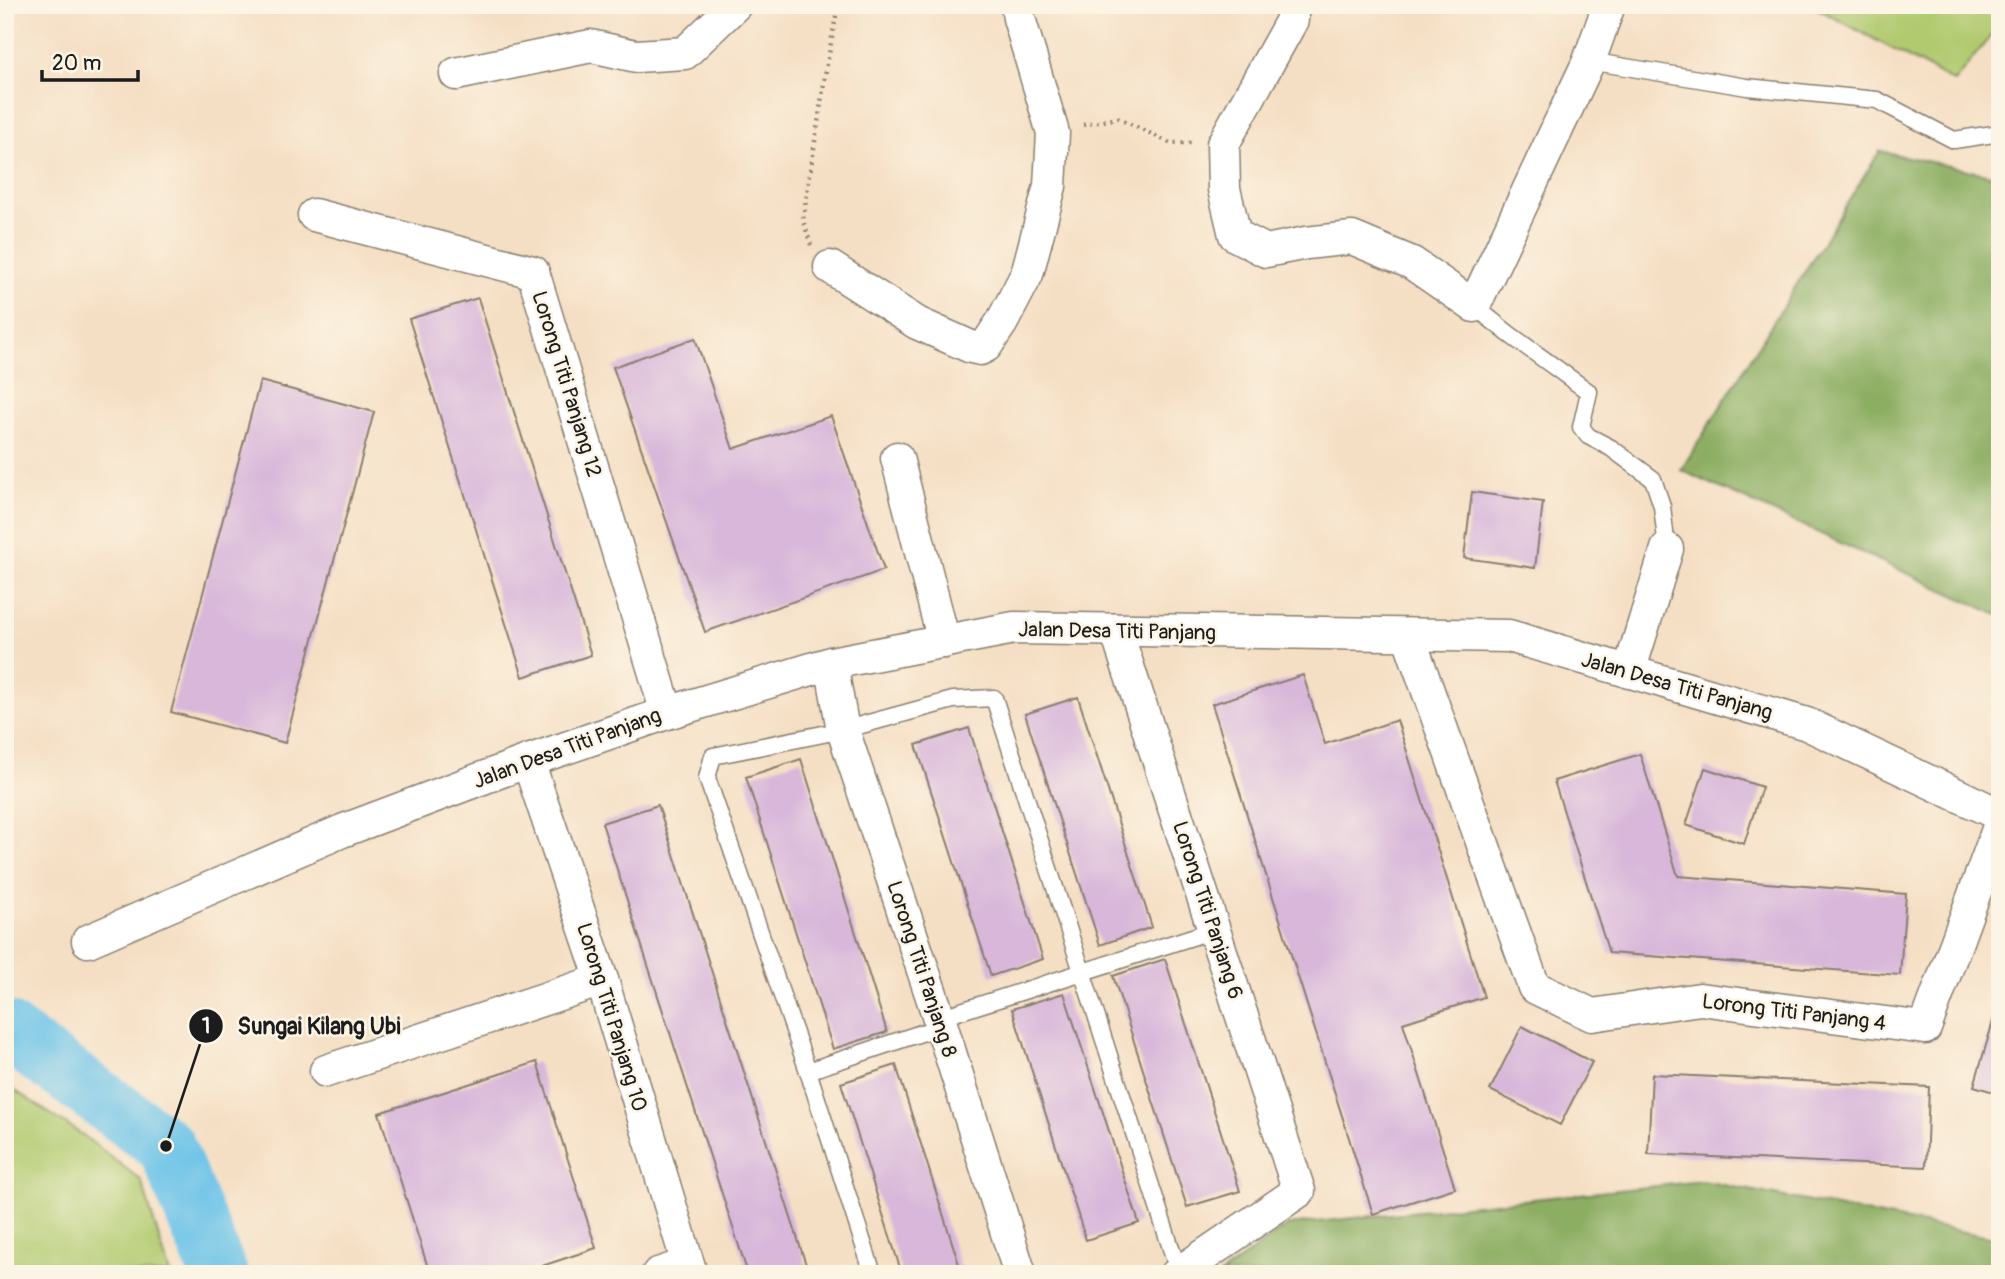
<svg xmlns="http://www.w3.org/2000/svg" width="2005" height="1279" viewBox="0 0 2005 1279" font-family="Pangolin,sans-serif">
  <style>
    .green { fill: #b1ca6f; stroke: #667346; stroke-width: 2 }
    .forest { fill: #8cae62; stroke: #54653f; stroke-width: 2 }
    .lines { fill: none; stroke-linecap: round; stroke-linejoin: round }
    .river { stroke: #6bc2e8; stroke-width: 58 }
    .building { fill: #d8b7da }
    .service-casing { stroke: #887e70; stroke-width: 19 }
    .minor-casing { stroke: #887e70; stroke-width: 35 }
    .path { stroke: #887e70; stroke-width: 4.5; stroke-dasharray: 2 5; stroke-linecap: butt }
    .service { stroke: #fff; stroke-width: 16 }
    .minor { stroke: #fff; stroke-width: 32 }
    .labels { text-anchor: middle; stroke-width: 5; stroke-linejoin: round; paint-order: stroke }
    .street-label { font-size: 21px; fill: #1c1c1c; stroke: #fcf5e5 }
    .leader { fill: none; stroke: #1c1c1c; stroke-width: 2.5 }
    .callout-dot { fill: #1c1c1c; stroke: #fcf5e5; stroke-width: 2.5 }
    .mark-label { font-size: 21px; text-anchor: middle; font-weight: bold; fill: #fff }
    .callout-label { font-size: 23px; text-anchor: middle; font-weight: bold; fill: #1c1c1c; stroke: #fcf5e5; stroke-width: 5; stroke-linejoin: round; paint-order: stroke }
  </style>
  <rect width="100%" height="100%" fill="#fcf5e5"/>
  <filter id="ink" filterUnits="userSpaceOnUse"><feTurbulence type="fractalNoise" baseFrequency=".0143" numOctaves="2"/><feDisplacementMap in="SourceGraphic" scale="14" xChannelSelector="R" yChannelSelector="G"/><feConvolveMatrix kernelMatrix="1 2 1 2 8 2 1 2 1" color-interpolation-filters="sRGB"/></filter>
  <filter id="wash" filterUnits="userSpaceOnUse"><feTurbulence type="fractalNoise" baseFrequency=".00686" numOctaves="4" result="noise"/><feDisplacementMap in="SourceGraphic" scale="28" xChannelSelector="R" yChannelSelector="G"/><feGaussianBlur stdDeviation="1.57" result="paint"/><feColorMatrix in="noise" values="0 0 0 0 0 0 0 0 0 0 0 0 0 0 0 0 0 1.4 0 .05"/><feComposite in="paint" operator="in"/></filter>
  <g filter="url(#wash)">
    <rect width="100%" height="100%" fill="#f5dfc4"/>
    <!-- green -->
    <g class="green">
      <polygon points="1811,5 2000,5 2000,24 1954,82"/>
      <polygon points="5,1084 81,1134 141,1180 170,1274 5,1274"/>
    </g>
    <!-- forest -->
    <g class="forest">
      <polygon points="1880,151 2000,177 2000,616 1681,470"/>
      <polygon points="1703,1181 2000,1239 2000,1274 1221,1274 1288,1225"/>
    </g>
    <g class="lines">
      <!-- river -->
      <polyline class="river" points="5,1030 166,1146 219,1274"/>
    </g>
    <g id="blocks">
      <!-- building -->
      <g class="building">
        <polygon points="478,298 591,655 523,677 409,319"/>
        <polygon points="695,338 733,449 831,416 884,570 705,632 613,367"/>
        <polygon points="260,381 374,412 285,743 171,712"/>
        <polygon points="1472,492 1543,502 1535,568 1464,558"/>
        <polygon points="1303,675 1325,744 1397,720 1484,997 1403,1023 1455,1188 1373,1214 1212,704"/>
        <polygon points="1078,697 1152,927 1100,945 1025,714"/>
        <polygon points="969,728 1043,959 991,976 916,745"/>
        <polygon points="1640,754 1678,876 1906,894 1900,975 1609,953 1554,781"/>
        <polygon points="801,759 887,1032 833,1049 746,777"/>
        <polygon points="1705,768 1762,787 1744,844 1686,825"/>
        <polygon points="658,805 809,1274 748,1274 602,823"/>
        <polygon points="1165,959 1240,1191 1187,1207 1113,976"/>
        <polygon points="1064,993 1139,1223 1086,1240 1012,1009"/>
        <polygon points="1999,1001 2000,1001 2000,1094 1974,1086"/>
        <polygon points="1522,1026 1592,1062 1560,1125 1490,1090"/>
        <polygon points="537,1062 596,1248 518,1274 430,1274 379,1113"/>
        <polygon points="896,1065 962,1274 902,1274 841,1083"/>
        <polygon points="1652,1074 1929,1087 1926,1167 1648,1154"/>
      </g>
    </g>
  </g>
  <g filter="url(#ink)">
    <use href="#blocks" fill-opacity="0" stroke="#887e70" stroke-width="2"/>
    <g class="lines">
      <!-- service casing -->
      <g class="service-casing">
        <g id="service">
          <polyline points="1589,61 1747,87 1877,100 1954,140 2000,133"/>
          <polyline points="1474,306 1509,334 1589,392 1581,427 1588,436 1611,448 1653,479 1662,506 1667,549"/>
          <polyline points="939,1018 1214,930"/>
          <polyline points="808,1071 942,1026"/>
          <polyline points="873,1274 808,1071 707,778 713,756 843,730 953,700 994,698 1179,1273"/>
        </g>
      </g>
      <!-- minor casing -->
      <g class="minor-casing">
        <g id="minor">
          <polyline points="1292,5 1292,20 1223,144 1224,189 1235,235 1266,251 1306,243 1352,238 1412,263 1474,306 1589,61 1609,5"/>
          <polyline points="456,74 591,46 636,56 685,53 735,5"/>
          <polyline points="314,215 533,272 667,713"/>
          <polyline points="830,267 917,323 971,347 980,349 986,346 1002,322 1027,274 1050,186 1053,133 1019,18 1017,5"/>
          <polyline points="897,458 944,642"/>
          <polyline points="1116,630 1299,1191 1177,1274"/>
          <polyline points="1408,635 1534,987 1592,1015 1700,999 1925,1028 2000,824"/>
          <polyline points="831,663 843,730 939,1018 1020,1274"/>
          <polyline points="1629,672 1667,549"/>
          <polyline points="528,761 602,980 691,1274"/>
          <polyline points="88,941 342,831 528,761 667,713 831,663 1014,628 1509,636 1807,724 2000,815"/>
          <polyline points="326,1071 602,980"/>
          <polyline points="658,1274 688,1264"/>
        </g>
      </g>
      <!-- path -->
      <g class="path">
        <polyline points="1083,125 1118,118 1170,143 1194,143"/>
        <polyline points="811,245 803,220 826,70 838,5"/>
      </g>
      <!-- service -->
      <use href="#service" class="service"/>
      <!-- minor -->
      <use href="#minor" class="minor"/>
    </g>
  </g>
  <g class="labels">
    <!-- street labels -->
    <g class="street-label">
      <text transform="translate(567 384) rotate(73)" y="7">Lorong Titi Panjang 12</text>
      <text transform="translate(1117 631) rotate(1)" y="7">Jalan Desa Titi Panjang</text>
      <text transform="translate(1677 686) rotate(16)" y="7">Jalan Desa Titi Panjang</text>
      <text transform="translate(567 748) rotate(-20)" y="7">Jalan Desa Titi Panjang</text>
      <text transform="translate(1208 910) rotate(72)" y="7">Lorong Titi Panjang 6</text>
      <text transform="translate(922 969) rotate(72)" y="7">Lorong Titi Panjang 8</text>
      <text transform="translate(1794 1012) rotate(7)" y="7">Lorong Titi Panjang 4</text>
      <text transform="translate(612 1017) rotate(73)" y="7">Lorong Titi Panjang 10</text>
    </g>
  </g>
  <!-- callouts -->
  <path class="leader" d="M166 1146L206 1026"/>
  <g class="callout-dot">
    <circle cx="166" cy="1146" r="7"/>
    <circle cx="206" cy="1026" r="18"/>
  </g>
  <g class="mark-label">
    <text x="206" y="1033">1</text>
  </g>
  <g class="callout-label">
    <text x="319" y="1034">Sungai Kilang Ubi</text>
  </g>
  <!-- margin -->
  <rect width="2005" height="1279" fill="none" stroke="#fcf5e5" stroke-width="28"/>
  <!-- scale -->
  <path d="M42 70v10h96v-10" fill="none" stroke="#1c1c1c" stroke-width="3.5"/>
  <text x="52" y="70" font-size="21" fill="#1c1c1c" stroke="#fcf5e5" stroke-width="5" paint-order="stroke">20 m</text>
</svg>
